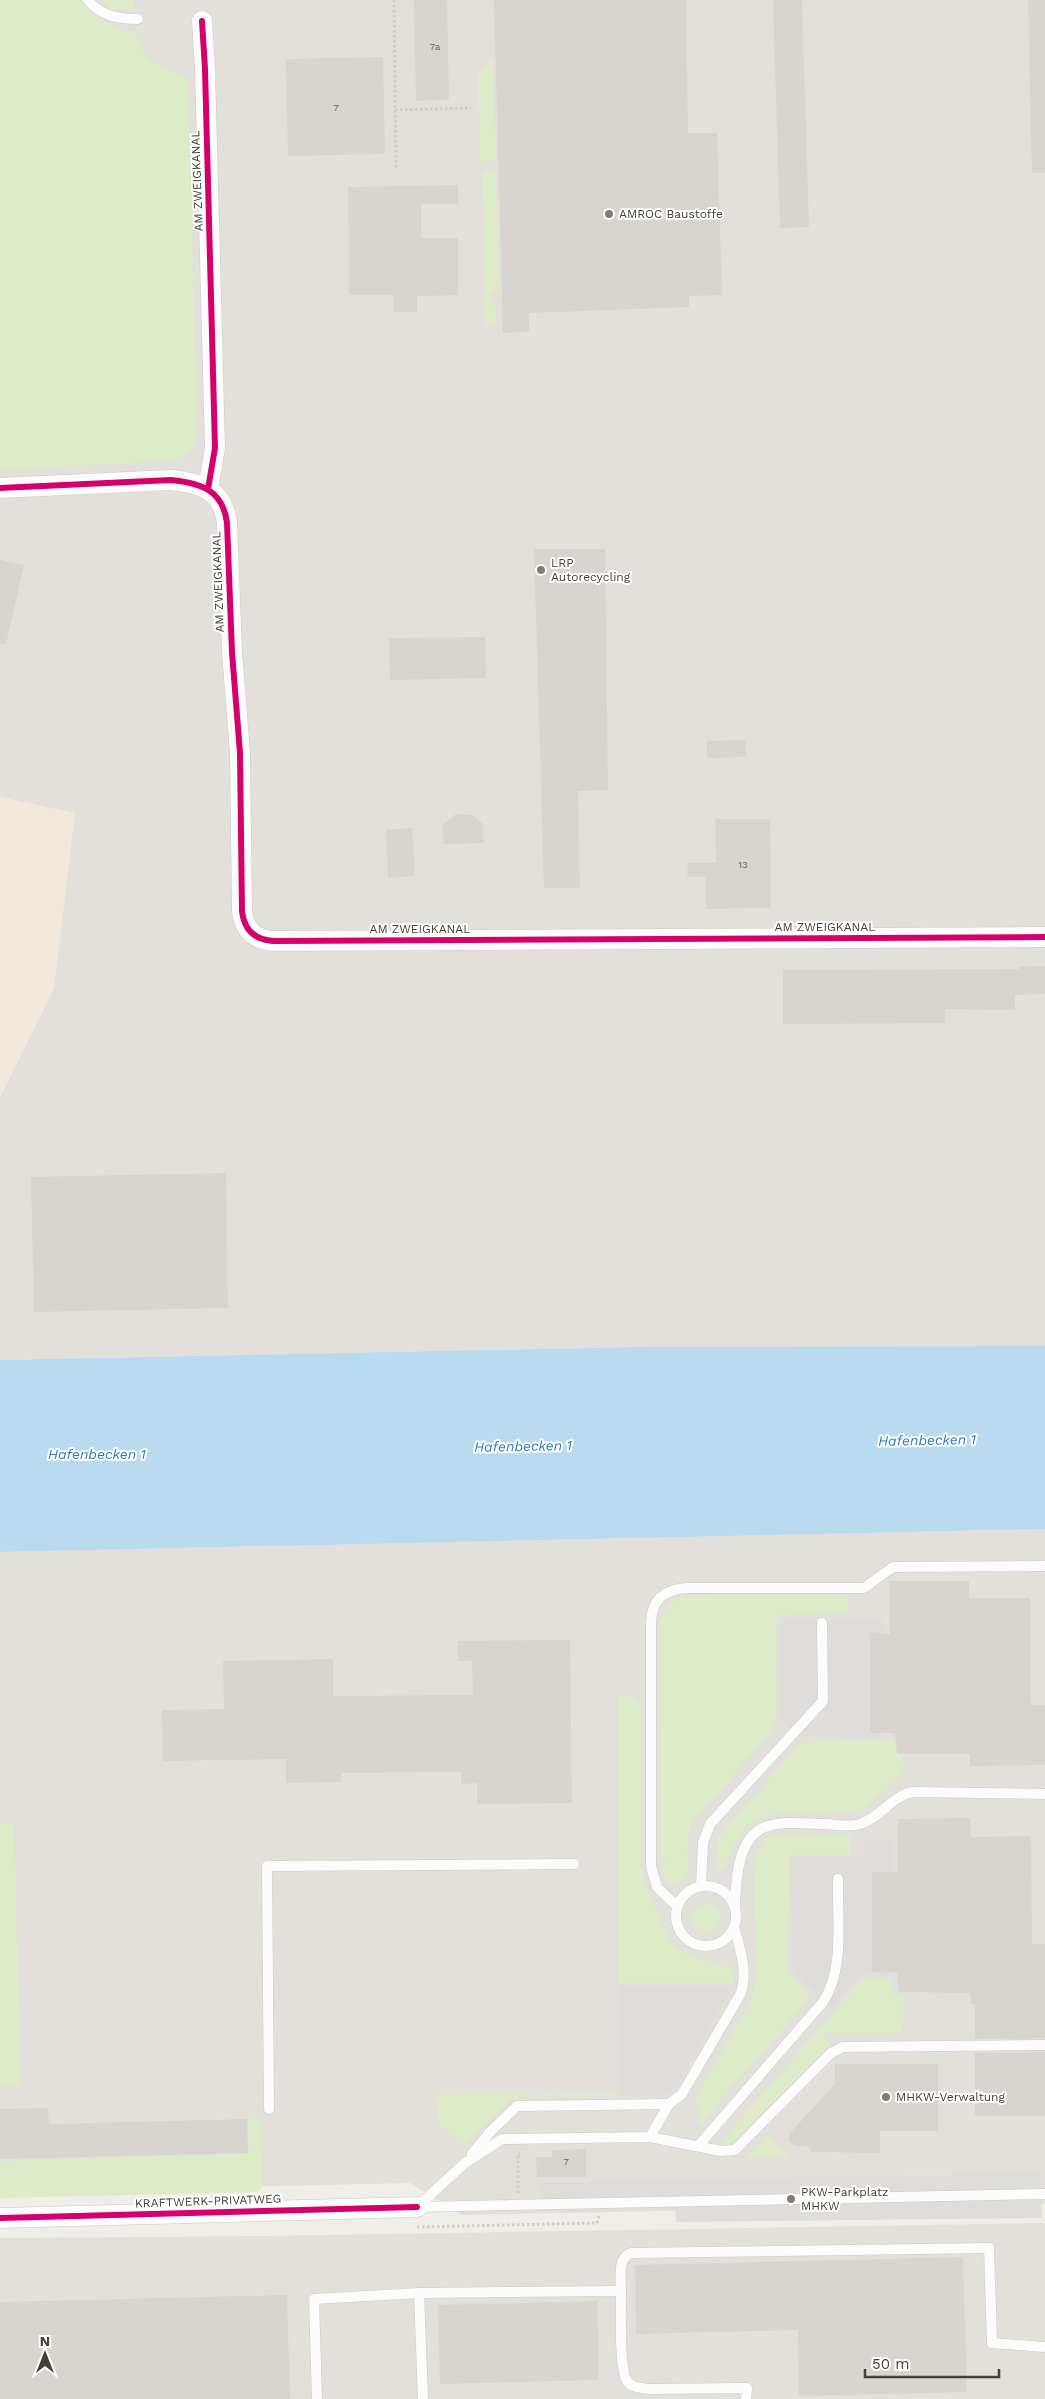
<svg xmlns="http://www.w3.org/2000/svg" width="1045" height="2399" viewBox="0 0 1045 2399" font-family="'Work Sans',sans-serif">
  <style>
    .commercial { fill: #f3e9db }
    .industrial { fill: #e3dfda }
    .green { fill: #ddebc9 }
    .parking { fill: #dfddd9 }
    .water { fill: #b9daef }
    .building { fill: #d8d5d0 }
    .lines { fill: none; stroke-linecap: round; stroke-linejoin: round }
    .service-casing { stroke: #cccac5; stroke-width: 11 }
    .minor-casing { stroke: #cccac5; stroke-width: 21 }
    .path { stroke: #d1ceca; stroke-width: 3; stroke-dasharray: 2.5 2.5; stroke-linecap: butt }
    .service { stroke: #fdfcfc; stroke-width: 10 }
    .minor { stroke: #fdfcfc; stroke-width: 20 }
    .cycleway-casing { stroke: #fff; stroke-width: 9 }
    .cycleway { stroke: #d6006c; stroke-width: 6 }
    .poi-dot { fill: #827c74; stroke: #fff; stroke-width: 2 }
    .labels { text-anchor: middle; stroke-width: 4; stroke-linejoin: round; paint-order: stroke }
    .number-label { font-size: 10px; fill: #6c665d }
    .street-label { font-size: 12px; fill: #463f35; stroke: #fff }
    .poi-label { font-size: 12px; fill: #463f35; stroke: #fff; text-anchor: start }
    .water-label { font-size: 14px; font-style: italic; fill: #2d7bb3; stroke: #fff }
  </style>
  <rect width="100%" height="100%" fill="#f0eee9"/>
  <!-- commercial -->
  <polygon class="commercial" points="0,797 75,812 54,988 0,1098"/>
  <!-- industrial -->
  <g class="industrial">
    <polygon points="0,0 1045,0 1045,1346 639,1347 0,1360 0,1098 54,988 75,813 0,797"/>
    <polygon points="1045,1529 1045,2204 461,2215 410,2183 0,2192 0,1552"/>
    <polygon points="1045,2223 1045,2399 0,2399 0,2238 266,2236"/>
  </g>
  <!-- green -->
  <g class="green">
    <path d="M 0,0 L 81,0 C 95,21 112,27 136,33 C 145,68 160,64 188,78 L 197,436 C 194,450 187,459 171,461 L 0,470 Z"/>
    <polygon points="98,0 134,0 134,11 111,9"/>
    <polygon points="493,59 496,160 480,161 478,74"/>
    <polygon points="496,170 499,291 492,292 492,306 496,306 497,324 485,324 482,171"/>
    <path d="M 848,1595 L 848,1614 L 777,1615 L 776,1715 L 774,1725 L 769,1734 L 692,1823 L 688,1837 L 687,1858 L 690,1859 L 687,1877 L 677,1885 L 667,1882 C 662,1878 660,1871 660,1864 L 666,1862 L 666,1859 L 661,1857 L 660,1624 C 663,1608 674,1597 691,1596 Z"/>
    <path d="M 618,1696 L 629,1696 L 641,1705 L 641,1867 L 644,1882 L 668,1938 C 682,1959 707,1959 729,1967 L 734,1975 L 734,1983 L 618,1983 Z"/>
    <polygon points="818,1740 895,1741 897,1754 903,1755 903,1774 868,1806 857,1811 782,1813 752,1820 753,1823 739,1836 723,1869 716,1870 718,1838 797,1747 806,1742"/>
    <polygon points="0,1824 14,1824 21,2086 0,2087"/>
    <polygon points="781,1834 850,1834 850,1855 789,1855 788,1973 808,1994 808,2000 704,2119 705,2121 701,2126 695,2099 749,2004 754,1987 756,1968 753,1867 755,1857 763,1843 762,1841 769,1836"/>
    <circle cx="706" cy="1918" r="14"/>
    <polygon points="868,1978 892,1978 892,1994 903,1994 903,2027 901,2033 832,2033 829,2031 823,2037 831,2044 734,2141 727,2145 721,2145 724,2138 858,1984"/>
    <polygon points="616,2093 616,2096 518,2097 507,2103 463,2147 438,2123 437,2094"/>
    <polygon points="248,2117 258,2118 261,2125 262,2188 256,2192 0,2198 0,2161 249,2154"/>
    <polygon points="767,2134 790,2157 749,2156 749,2152"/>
  </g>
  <!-- parking -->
  <g class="parking">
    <polygon points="883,1620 881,1738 805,1736 795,1733 780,1717 781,1621"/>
    <polygon points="863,1841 892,1841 892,1975 869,1974 859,1977 831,2008 792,1971 791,1856 863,1856"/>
    <polygon points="619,1986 732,1987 680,2082 676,2089 664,2096 620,2097"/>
    <polygon points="1040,2172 1042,2218 676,2222 675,2209 540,2212 540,2183"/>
  </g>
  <!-- water -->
  <polygon class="water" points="1045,1346 1045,1529 0,1552 0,1360 639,1347"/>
  <!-- building -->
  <g class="building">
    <polygon points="414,0 447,0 449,100 416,101"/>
    <polygon points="494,0 686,0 688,133 717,133 722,295 689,296 689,307 529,313 529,332 503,333"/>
    <polygon points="773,0 802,0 809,227 780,228"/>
    <polygon points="1028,0 1045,0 1045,173 1032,173"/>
    <polygon points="383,57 385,154 288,156 286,59"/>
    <polygon points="458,185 458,204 421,204 421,238 458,238 458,295 417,296 417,312 394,312 394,295 349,295 348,187"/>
    <polygon points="534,549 605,549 608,790 578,791 580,888 544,888"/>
    <polygon points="0,560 24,565 6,644 0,644"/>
    <polygon points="485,637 486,678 390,680 389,638"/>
    <polygon points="745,740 746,757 707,758 707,741"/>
    <polygon points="456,814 472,815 483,824 484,843 444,844 442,826"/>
    <polygon points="715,819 770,819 771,908 706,909 706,877 687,877 688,863 716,863"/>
    <polygon points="412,828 415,876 388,878 386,830"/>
    <polygon points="1045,966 1045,994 1015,995 1015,1010 945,1009 945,1023 783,1024 783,970 1019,969 1019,967"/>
    <polygon points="226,1173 228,1308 34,1312 31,1177"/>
    <polygon points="889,1581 969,1581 969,1598 1030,1598 1031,1705 1045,1705 1045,1765 970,1766 970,1754 897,1754 895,1733 870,1733 870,1633 890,1634"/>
    <polygon points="570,1640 572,1803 477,1804 477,1783 461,1784 461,1772 341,1773 341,1782 286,1783 286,1759 163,1761 162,1710 224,1709 223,1661 333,1659 333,1696 473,1695 472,1661 458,1661 458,1641"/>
    <polygon points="970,1818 971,1837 1031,1836 1032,1944 1045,1944 1045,2038 975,2039 975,2004 971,2004 970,1993 899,1992 897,1972 872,1972 872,1872 898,1872 898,1819"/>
    <polygon points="1045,2052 1045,2116 975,2116 975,2053"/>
    <polygon points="835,2064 938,2064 938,2131 880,2131 880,2153 810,2152 810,2147 794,2145 789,2140 790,2133 835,2084"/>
    <polygon points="48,2108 49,2124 247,2119 248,2153 0,2159 0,2109"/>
    <polygon points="586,2149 586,2177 537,2177 536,2157 552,2157 552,2150"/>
    <polygon points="963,2257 967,2392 799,2396 798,2330 636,2334 635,2265"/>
    <polygon points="287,2295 290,2399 0,2399 0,2302"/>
    <polygon points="597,2301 599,2380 440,2384 438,2305"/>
  </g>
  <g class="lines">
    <!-- service casing -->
    <g class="service-casing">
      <g id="service">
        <path d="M 88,0 C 101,16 118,19 138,19"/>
        <circle cx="706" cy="1916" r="30"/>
        <polyline points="701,1886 703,1843 710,1824 823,1701 822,1623"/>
        <path d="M 735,1905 C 736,1881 737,1838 765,1827 C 783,1820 807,1824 826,1824 C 837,1825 850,1827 860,1824 C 880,1818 892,1796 912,1792 L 1045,1794"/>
        <path d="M 677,1906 L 657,1887 L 651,1866 L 651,1622 C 652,1598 665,1589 688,1588 L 864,1588 L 893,1567 L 1045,1566"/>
        <polyline points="269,2109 267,1866 574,1864"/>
        <path d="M 650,2137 L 669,2104 L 682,2094 L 741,1993 C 748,1971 740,1948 734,1927"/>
        <path d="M 699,2145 L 823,2002 C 845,1969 837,1919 838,1879"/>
        <polyline points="472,2154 490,2132 517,2106 669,2104"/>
        <polyline points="417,2207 465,2163 502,2139 650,2137 721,2151 735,2150 831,2053 843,2047 1045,2045"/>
        <polyline points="417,2207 1045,2194"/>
        <path d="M 621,2291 C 621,2278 617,2258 631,2253 L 989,2248 L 992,2343 L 1045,2347"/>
        <polyline points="419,2293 423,2399"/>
        <path d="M 317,2399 L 314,2299 L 419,2293 L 621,2291 C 621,2308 619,2370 627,2381 C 632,2388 641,2388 649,2389 L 747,2388 L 746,2399"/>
      </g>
    </g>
    <!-- minor casing -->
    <g class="minor-casing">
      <g id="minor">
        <polyline points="202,21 205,69 215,448 208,489"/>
        <path d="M 0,488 L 171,480 C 201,483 223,490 227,523 L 232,652 L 240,753 L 242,911 C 244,929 254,940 274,941 L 1045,937"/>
        <polyline points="0,2218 417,2207"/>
      </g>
    </g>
    <!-- path -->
    <g class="path">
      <polyline points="394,0 396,168"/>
      <polyline points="395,110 471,108"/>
      <polyline points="518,2193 518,2154 520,2154"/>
      <polyline points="417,2227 597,2223 599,2216"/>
    </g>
    <!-- service -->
    <use href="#service" class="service"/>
    <!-- minor -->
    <use href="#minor" class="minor"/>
    <!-- cycleway casing -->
    <g class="cycleway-casing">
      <g id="cycleway">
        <polyline points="202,21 205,69 215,448 208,489"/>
        <path d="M 0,488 L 171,480 C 201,483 223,490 227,523 L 232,652 L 240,753 L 242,911 C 244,929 254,940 274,941 L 1045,937"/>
        <polyline points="0,2218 417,2207"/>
      </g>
    </g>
    <!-- cycleway -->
    <use href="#cycleway" class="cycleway"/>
  </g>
  <!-- markers -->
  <g class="poi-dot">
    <circle cx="609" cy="214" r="5"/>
    <circle cx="541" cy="570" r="5"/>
    <circle cx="886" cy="2097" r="5"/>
    <circle cx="791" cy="2199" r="5"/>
  </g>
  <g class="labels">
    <!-- number labels -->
    <g class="number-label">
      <text x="435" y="50">7a</text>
      <text x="336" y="111">7</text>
      <text x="743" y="868">13</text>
      <text x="566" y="2165">7</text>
    </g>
    <!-- street labels -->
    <g class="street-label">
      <text transform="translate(197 181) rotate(-92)" y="4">AM ZWEIGKANAL</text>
      <text transform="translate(218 582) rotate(-92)" y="4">AM ZWEIGKANAL</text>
      <text x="825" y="931">AM ZWEIGKANAL</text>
      <text x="420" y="933">AM ZWEIGKANAL</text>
      <text transform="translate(208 2201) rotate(-2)" y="4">KRAFTWERK-PRIVATWEG</text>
    </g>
    <!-- poi labels -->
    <g class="poi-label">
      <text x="619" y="218">AMROC Baustoffe</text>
      <text x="551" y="567">LRP<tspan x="551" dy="14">Autorecycling</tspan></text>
      <text x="896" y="2101">MHKW-Verwaltung</text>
      <text x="801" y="2196">PKW-Parkplatz<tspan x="801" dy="14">MHKW</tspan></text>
    </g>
    <!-- water labels -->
    <g class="water-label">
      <text transform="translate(927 1440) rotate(-1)" y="5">Hafenbecken 1</text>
      <text transform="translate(523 1446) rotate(-1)" y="5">Hafenbecken 1</text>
      <text x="97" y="1459">Hafenbecken 1</text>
    </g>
  </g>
  <!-- north arrow -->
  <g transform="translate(45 2354)" stroke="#ffffff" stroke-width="4" paint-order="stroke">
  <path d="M0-4L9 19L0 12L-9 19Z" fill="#463f35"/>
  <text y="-8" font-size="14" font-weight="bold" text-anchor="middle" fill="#463f35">N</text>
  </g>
  <!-- scale -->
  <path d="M865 2369v8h134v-8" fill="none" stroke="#463f35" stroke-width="2.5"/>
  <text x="872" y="2369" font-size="15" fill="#463f35" stroke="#ffffff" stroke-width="4" paint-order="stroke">50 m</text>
</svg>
